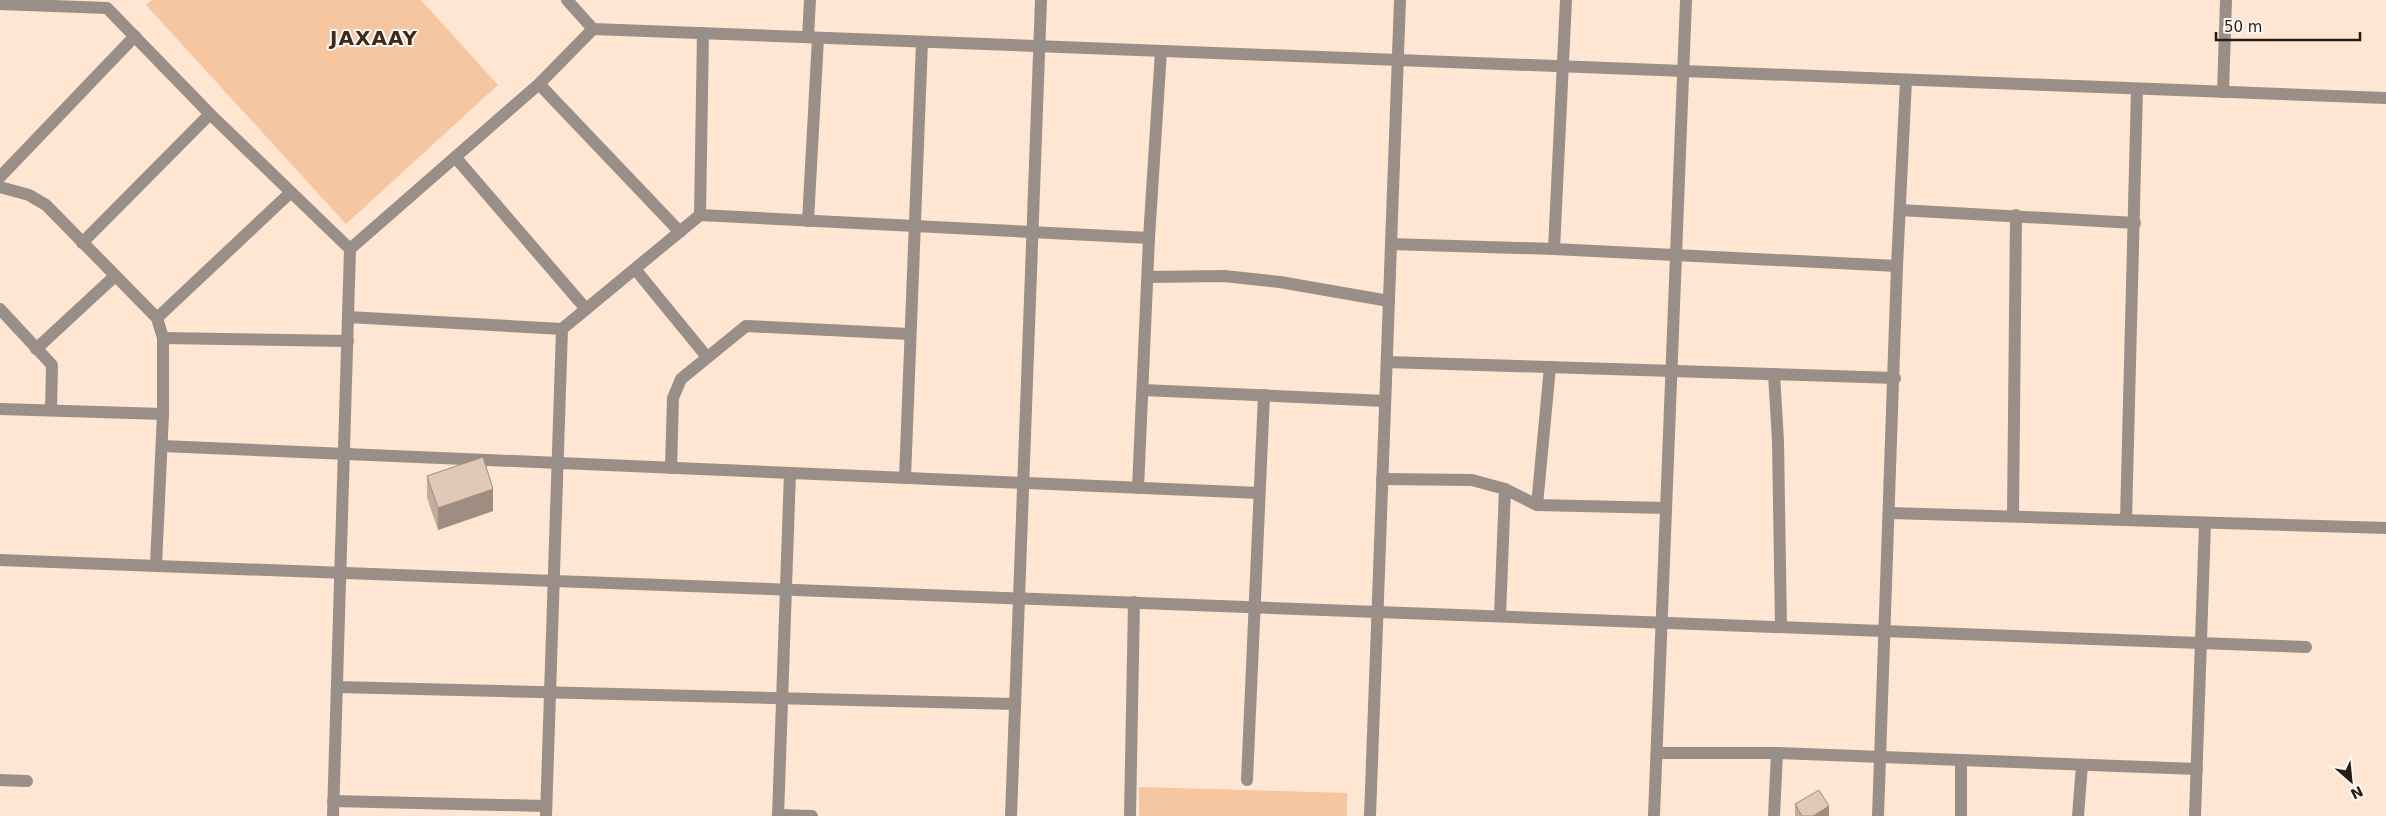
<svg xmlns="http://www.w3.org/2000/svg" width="2386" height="816" viewBox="0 0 2386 816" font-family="'DejaVu Sans',sans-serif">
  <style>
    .green { fill: #f6c6a0 }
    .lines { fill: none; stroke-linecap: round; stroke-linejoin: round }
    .minor { stroke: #9a8f88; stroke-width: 12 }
    .wall { fill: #c2ad9d }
    .shaded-wall { fill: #9e8d80 }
    .building { fill: #e2c9b7; stroke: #9e8d80 }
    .labels { text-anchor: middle; stroke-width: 4; stroke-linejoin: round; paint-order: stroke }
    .district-label { font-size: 20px; font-weight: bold; letter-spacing: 1px; fill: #3c2a1b; stroke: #fcf7f3 }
  </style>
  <rect width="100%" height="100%" fill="#fee6d3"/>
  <!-- green -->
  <g class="green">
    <polygon points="152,0 421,0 498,85 346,224 146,5"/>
    <polygon points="1139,787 1347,793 1347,816 1139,816"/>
  </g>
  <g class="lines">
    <!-- minor -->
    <g class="minor">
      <polyline points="567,0 593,29 2386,98"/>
      <polyline points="0,4 107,8 210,114 350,249"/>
      <polyline points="808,37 810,0"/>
      <polyline points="539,84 680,232"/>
      <polyline points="2223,92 2226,0"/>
      <polyline points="456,158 586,309"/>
      <polyline points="0,177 135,36"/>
      <polyline points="0,187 29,195 46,205 157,318 163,338 163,414 156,565"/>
      <polyline points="1900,210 2135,223"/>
      <polyline points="700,215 703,33"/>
      <polyline points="808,221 818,38"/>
      <polyline points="82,243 210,114"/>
      <polyline points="1391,244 1554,249 1897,266"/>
      <polyline points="1554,249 1566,0"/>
      <polyline points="635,269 707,357"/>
      <polyline points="1148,277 1224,276 1280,282 1389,301"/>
      <polyline points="0,309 52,365 51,410"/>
      <polyline points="348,317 562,329 700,215 1149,238"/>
      <polyline points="157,318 290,193"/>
      <polyline points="163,338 348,341"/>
      <polyline points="36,349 115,276"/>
      <polyline points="1387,362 1895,378"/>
      <polyline points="1774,374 1778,441 1781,627"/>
      <polyline points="1143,390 1385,401"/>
      <polyline points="0,409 163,414"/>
      <polyline points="162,446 1259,493"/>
      <polyline points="671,468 673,398 681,379 746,326 910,334"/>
      <polyline points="905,478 922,42"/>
      <polyline points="1382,479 1472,480 1505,489 1537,505 1666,508"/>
      <polyline points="1138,488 1149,238 1161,51"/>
      <polyline points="1537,505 1550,367"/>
      <polyline points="1890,513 2386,528"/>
      <polyline points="2013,516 2016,215"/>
      <polyline points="2126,520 2137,89"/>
      <polyline points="0,560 2306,647"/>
      <polyline points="1500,616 1505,489"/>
      <polyline points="337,687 1015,704"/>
      <polyline points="1657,753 1777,753 2197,769"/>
      <polyline points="0,780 27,781"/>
      <polyline points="1247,780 1264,395"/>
      <polyline points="333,801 546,806"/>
      <polyline points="778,815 812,816"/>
      <polyline points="333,816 350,249 539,84 593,29"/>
      <polyline points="546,816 562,329"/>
      <polyline points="778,816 790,473"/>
      <polyline points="1011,816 1041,0"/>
      <polyline points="1130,816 1134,602"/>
      <polyline points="1370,816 1400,0"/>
      <polyline points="1654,816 1686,0"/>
      <polyline points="1774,816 1777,753"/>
      <polyline points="1878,816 1897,266 1906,80"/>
      <polyline points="1961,816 1961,760"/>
      <polyline points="2078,816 2082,765"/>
      <polyline points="2195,816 2205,523"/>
    </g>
  </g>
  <!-- wall -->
  <g class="wall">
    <polygon points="427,476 493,511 438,530 427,498"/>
    <polygon points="1795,804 1829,816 1795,816"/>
  </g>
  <!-- shaded-wall -->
  <g class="shaded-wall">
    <polygon points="493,489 493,511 438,530 438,508"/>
    <polygon points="1829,806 1829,816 1813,816"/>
  </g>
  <!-- building -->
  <g class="building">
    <polygon points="483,457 493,489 438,508 427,476"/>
    <polygon points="1819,790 1829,806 1813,816 1802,816 1795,804"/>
  </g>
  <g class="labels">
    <!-- district labels -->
    <g class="district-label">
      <text x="374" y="45">JAXAAY</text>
    </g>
  </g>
  <!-- north arrow -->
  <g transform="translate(2351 781) rotate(153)" stroke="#fcf7f3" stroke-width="4" paint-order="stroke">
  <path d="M0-4L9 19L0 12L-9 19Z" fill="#261d16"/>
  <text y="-8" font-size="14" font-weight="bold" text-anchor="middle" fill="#261d16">N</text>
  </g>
  <!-- scale -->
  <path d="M2216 32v8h144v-8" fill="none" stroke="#261d16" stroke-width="2.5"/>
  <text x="2224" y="32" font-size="15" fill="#261d16" stroke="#fcf7f3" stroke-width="4" paint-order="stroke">50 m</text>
</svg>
